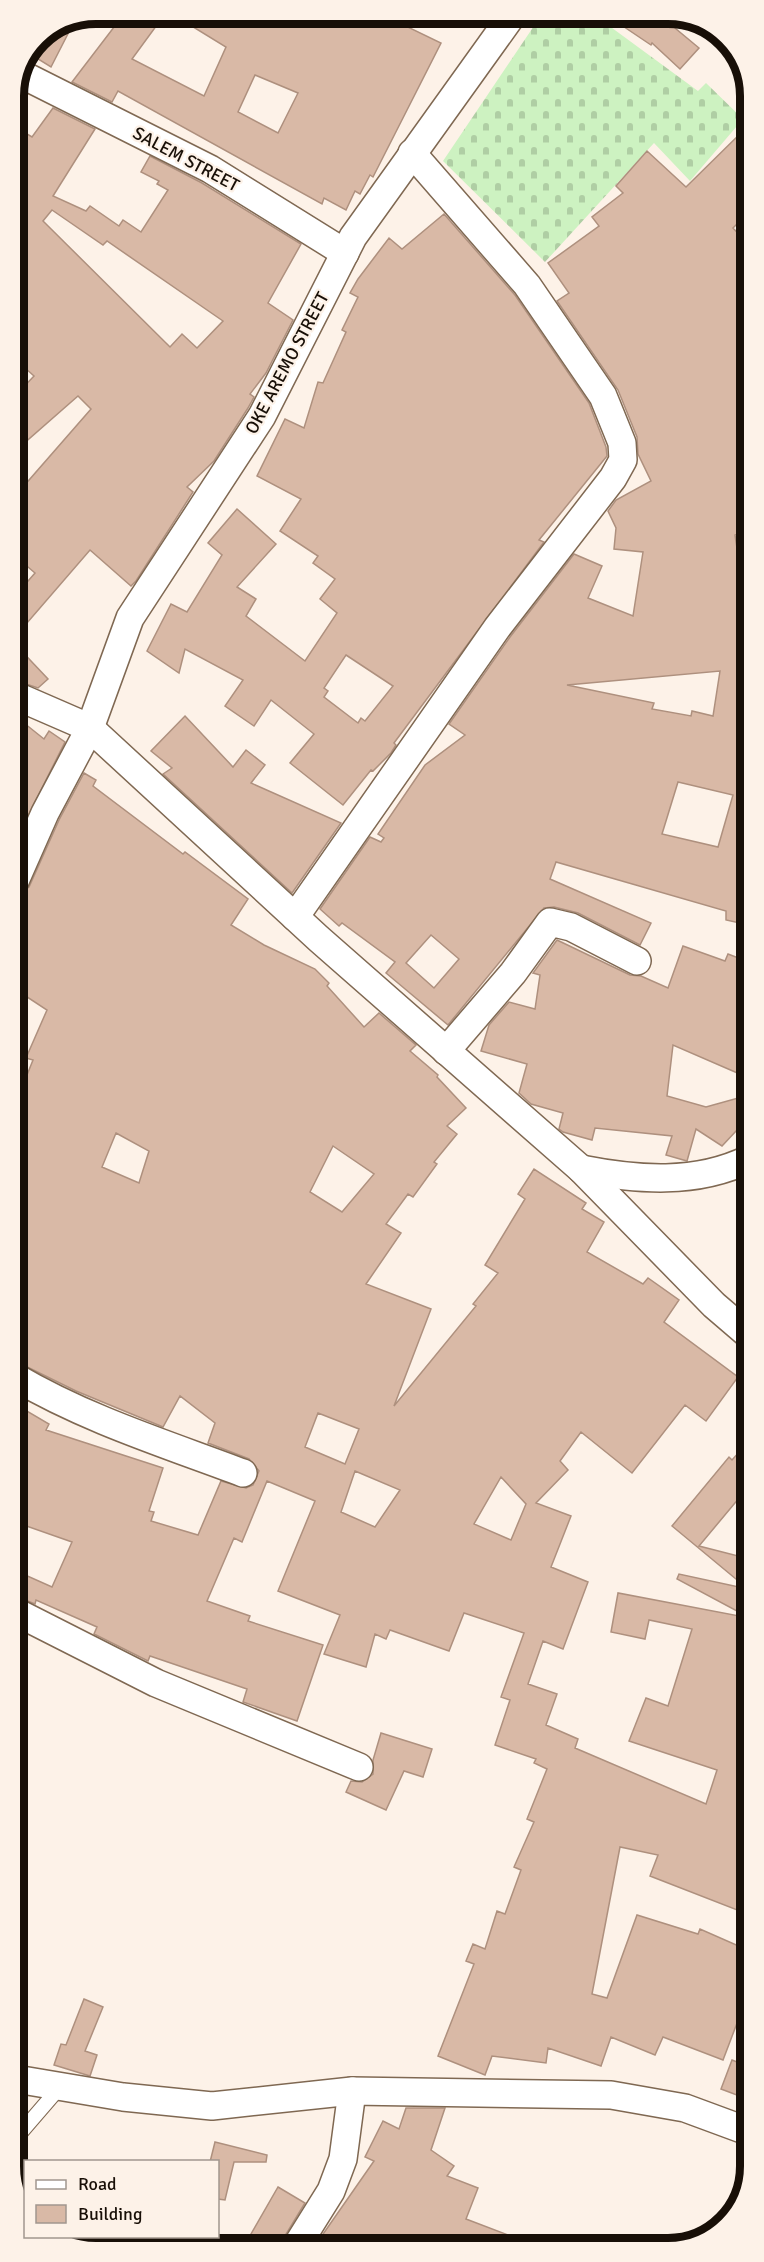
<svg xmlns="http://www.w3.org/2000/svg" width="764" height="2262" viewBox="0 0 764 2262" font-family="Signika,sans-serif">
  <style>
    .cemetery { fill: url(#cemetery-stones) }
    .building { fill: #d9b9a6; stroke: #ae907e; stroke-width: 1.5; fill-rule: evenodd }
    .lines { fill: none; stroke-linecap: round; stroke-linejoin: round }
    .service-casing { stroke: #7f6852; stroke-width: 16 }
    .minor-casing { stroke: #7f6852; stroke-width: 30 }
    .service { stroke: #fff; stroke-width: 14 }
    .minor { stroke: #fff; stroke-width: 27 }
    .labels { text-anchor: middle; stroke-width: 4.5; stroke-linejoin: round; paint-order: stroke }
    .street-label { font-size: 18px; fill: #180f07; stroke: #fdf2e8 }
    .rim { fill: none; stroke: #180f07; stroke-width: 8 }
  </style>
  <defs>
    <pattern id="cemetery-stones" width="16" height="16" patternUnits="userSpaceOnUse" patternTransform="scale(1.5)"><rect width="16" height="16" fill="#cdf2c1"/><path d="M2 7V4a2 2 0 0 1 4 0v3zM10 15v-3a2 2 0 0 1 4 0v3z" fill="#afcea4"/></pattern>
  </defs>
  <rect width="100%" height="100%" fill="#fdf2e8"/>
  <!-- cemetery -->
  <polygon class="cemetery" points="542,14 593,14 698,91 706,83 743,119 690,181 654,143 545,262 443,161"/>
  <!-- building -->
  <g class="building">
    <path d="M 124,14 L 165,14 L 132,59 L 204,96 L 226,47 L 172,14 L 381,14 L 441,43 L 373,177 L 370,175 L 360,194 L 355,191 L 346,210 L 324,198 L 322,204 L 118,91 L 112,102 L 72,82 ZM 255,75 L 298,93 L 278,133 L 238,112 Z"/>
    <polygon points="605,14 658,14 699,48 680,69 652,43 651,45"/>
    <polygon points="74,22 51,67 30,54 38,37"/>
    <path d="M 53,108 L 95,129 L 53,196 L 86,211 L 90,206 L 119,226 L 123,220 L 141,232 L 168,190 L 157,184 L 159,181 L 141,172 L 150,156 L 202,183 L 301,244 L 268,303 L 293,320 L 266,373 L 250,394 L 254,397 L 248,408 L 214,461 L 187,487 L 193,492 L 136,581 L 131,586 L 90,550 L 14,638 L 14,597 L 35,573 L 14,555 L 14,519 L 27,504 L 16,495 L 91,409 L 78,396 L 14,452 L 14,397 L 34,376 L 14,358 L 14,126 L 32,137 ZM 52,210 L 103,245 L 107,241 L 223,321 L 197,348 L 182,334 L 170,347 L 43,221 Z"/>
    <path d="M 748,126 L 748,213 L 733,228 L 748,244 L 748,531 L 735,535 L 743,588 L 745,587 L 748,602 L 749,679 L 745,679 L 739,721 L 749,723 L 749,852 L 739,884 L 749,886 L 749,925 L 726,920 L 726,911 L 556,862 L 550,879 L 651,923 L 640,945 L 578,913 L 554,907 L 544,908 L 448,1025 L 386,973 L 395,962 L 342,923 L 339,926 L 320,909 L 370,837 L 381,842 L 384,838 L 378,834 L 425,765 L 465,735 L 449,724 L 510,637 L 574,554 L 602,566 L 588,598 L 633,616 L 643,552 L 614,549 L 616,528 L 608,511 L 616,500 L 651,481 L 638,454 L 637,437 L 618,390 L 557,301 L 569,293 L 548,263 L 599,226 L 592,217 L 623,193 L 616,186 L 647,151 L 686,187 ZM 720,671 L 713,716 L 692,711 L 691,716 L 652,709 L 654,703 L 567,685 ZM 678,782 L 733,795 L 718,847 L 662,834 ZM 431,935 L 459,959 L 434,988 L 406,963 Z"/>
    <path d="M 444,214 L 515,295 L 589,403 L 606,447 L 607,456 L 539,540 L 544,542 L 394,743 L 396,745 L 391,753 L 373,771 L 371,770 L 343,805 L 290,763 L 314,734 L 271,700 L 254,726 L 225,706 L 243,680 L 185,649 L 179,673 L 147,651 L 171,604 L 187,612 L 222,555 L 208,543 L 237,509 L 276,544 L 237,587 L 256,599 L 246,616 L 305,661 L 337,613 L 320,599 L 335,579 L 313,563 L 318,556 L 280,531 L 301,499 L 257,476 L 285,419 L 304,428 L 318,382 L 323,383 L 346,332 L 342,330 L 358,297 L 350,293 L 358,279 L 389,238 L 402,249 ZM 346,655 L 393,686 L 365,721 L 361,718 L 358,723 L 324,697 L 328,691 L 324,688 Z"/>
    <polygon points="14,643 48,679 38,688 14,680"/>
    <polygon points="14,715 44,739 49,731 65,742 16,840"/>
    <polygon points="185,716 233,767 246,750 265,765 251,783 341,823 292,893 163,774 172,768 151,751"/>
    <path d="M 84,773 L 96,780 L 93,786 L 183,854 L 185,852 L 248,899 L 231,925 L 264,945 L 315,969 L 329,983 L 327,986 L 364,1027 L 379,1013 L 416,1045 L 410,1051 L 438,1075 L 437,1077 L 466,1108 L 447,1126 L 457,1134 L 434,1162 L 437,1164 L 413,1197 L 408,1194 L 386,1224 L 401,1233 L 366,1284 L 431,1309 L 394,1406 L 476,1306 L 473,1304 L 498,1273 L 485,1265 L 525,1199 L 518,1194 L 534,1169 L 586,1203 L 582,1209 L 604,1222 L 587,1252 L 643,1284 L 648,1278 L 679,1300 L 664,1322 L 738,1377 L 706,1421 L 685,1405 L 632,1473 L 581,1432 L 560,1461 L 568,1470 L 536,1503 L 571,1516 L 551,1567 L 588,1582 L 563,1649 L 543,1641 L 528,1684 L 557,1694 L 546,1725 L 578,1739 L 575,1748 L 706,1804 L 717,1770 L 629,1741 L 646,1698 L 668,1706 L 692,1629 L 649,1620 L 645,1639 L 611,1632 L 618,1593 L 750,1618 L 750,1785 L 743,1815 L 750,1819 L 750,1915 L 650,1876 L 658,1855 L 620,1847 L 592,1994 L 607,1998 L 637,1915 L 698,1934 L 700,1929 L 750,1951 L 750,1989 L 723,2060 L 663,2037 L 655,2055 L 611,2037 L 601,2066 L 548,2048 L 546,2063 L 492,2056 L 485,2075 L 438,2056 L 474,1964 L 466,1961 L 473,1944 L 485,1949 L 497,1911 L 505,1914 L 521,1870 L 514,1867 L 534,1822 L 527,1819 L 547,1769 L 534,1763 L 536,1759 L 495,1745 L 510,1700 L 501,1697 L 524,1633 L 464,1613 L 449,1651 L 390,1630 L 386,1639 L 375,1634 L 366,1667 L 324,1654 L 340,1615 L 278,1591 L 315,1501 L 267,1481 L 242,1542 L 234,1538 L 207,1601 L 250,1616 L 248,1621 L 323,1645 L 297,1721 L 243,1702 L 247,1689 L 150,1656 L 148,1661 L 94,1634 L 97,1627 L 36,1600 L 35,1604 L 15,1596 L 23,1574 L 52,1587 L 72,1542 L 15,1522 L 15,1404 L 49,1424 L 46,1430 L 163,1468 L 149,1511 L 154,1512 L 151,1521 L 198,1535 L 221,1481 L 246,1488 L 253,1485 L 259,1471 L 249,1459 L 208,1443 L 215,1423 L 180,1396 L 163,1427 L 76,1391 L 15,1361 L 15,1105 L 33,1060 L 26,1058 L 47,1010 L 15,989 L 15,898 L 29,887 L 59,820 ZM 116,1133 L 149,1151 L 139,1183 L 102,1167 ZM 333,1146 L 374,1174 L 342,1212 L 310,1192 ZM 318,1413 L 359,1429 L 345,1464 L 305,1447 ZM 355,1471 L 400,1490 L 375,1527 L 341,1512 ZM 501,1477 L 526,1504 L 511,1540 L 474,1524 Z"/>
    <polygon points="557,940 630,975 641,976 668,988 683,946 725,961 728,954 749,962 749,1078 673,1045 667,1096 706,1107 749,1095 749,1126 738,1129 722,1146 696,1129 687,1161 666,1155 672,1136 595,1128 592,1140 563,1132 559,1129 563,1113 531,1104 519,1093 527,1064 481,1051 489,1025 509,1002 535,1009 540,975 533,973"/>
    <polygon points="750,1440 750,1485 699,1546 750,1559 750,1618 677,1579 679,1574 748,1589 672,1526 729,1457 732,1460"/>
    <polygon points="381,1733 432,1749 423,1777 404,1771 386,1810 346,1792 351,1781 362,1782 373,1774 373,1760"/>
    <polygon points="84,1999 103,2007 85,2051 97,2055 90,2076 54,2065 61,2044 66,2045"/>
    <polygon points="732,2060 750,2067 750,2100 721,2089"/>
    <polygon points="406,2108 445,2108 431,2150 454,2166 447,2176 478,2188 466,2219 537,2246 314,2247 374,2161 365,2157 383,2121 399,2129"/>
    <polygon points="215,2142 267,2155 266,2162 234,2162 225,2200 218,2199 218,2162 210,2162"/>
    <polygon points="278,2187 305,2203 283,2239 280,2247 243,2248"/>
  </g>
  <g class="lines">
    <!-- service casing -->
    <g class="service-casing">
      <polyline id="service" points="16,2138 60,2087"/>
    </g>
    <!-- minor casing -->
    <g class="minor-casing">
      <g id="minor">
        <polyline points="21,74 210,169 345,253"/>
        <polyline points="14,695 90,728 319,939 581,1169 714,1305 749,1335"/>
        <polyline points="15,881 45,813 90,728 130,618 262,416 353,237 513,14"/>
        <polyline points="295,917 497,628 613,478 623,460 622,443 603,396 527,285 412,153"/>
        <polyline points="446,1051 513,973 550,922 571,927 637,961"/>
        <path d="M 581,1169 C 637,1180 696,1185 749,1159"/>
        <path d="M 15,1377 C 86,1419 166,1444 243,1473"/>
        <polyline points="16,1612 156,1683 359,1767"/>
        <polyline points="16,2079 123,2097 212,2106 352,2091 611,2095 685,2108 750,2132"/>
        <polyline points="296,2247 331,2191 343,2159 352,2091"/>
      </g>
    </g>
    <!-- service -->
    <use href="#service" class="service"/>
    <!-- minor -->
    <use href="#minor" class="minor"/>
  </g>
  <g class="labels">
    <!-- street labels -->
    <g class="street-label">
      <text transform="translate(186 159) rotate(28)" y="6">SALEM STREET</text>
      <text transform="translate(287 363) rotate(-62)" y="6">OKE AREMO STREET</text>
    </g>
  </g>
  <!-- crop -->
  <path d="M0 0H764V2262H0ZM96 24H668A72 72 0 0 1 740 96V2166A72 72 0 0 1 668 2238H96A72 72 0 0 1 24 2166V96A72 72 0 0 1 96 24Z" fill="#fdf2e8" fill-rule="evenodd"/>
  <path class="rim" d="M96 24H668A72 72 0 0 1 740 96V2166A72 72 0 0 1 668 2238H96A72 72 0 0 1 24 2166V96A72 72 0 0 1 96 24Z"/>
  <!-- legend -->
  <rect x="24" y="2160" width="195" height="78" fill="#fdf2e8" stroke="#a1978e" stroke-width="1.5"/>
  <rect x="36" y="2180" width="30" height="9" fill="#ffffff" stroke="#a1978e" stroke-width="1.5"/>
  <text x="78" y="2190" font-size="18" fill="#180f07">Road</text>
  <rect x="36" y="2205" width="30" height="18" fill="#d9b9a6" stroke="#a1978e" stroke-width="1.5"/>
  <text x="78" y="2220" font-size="18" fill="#180f07">Building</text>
</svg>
